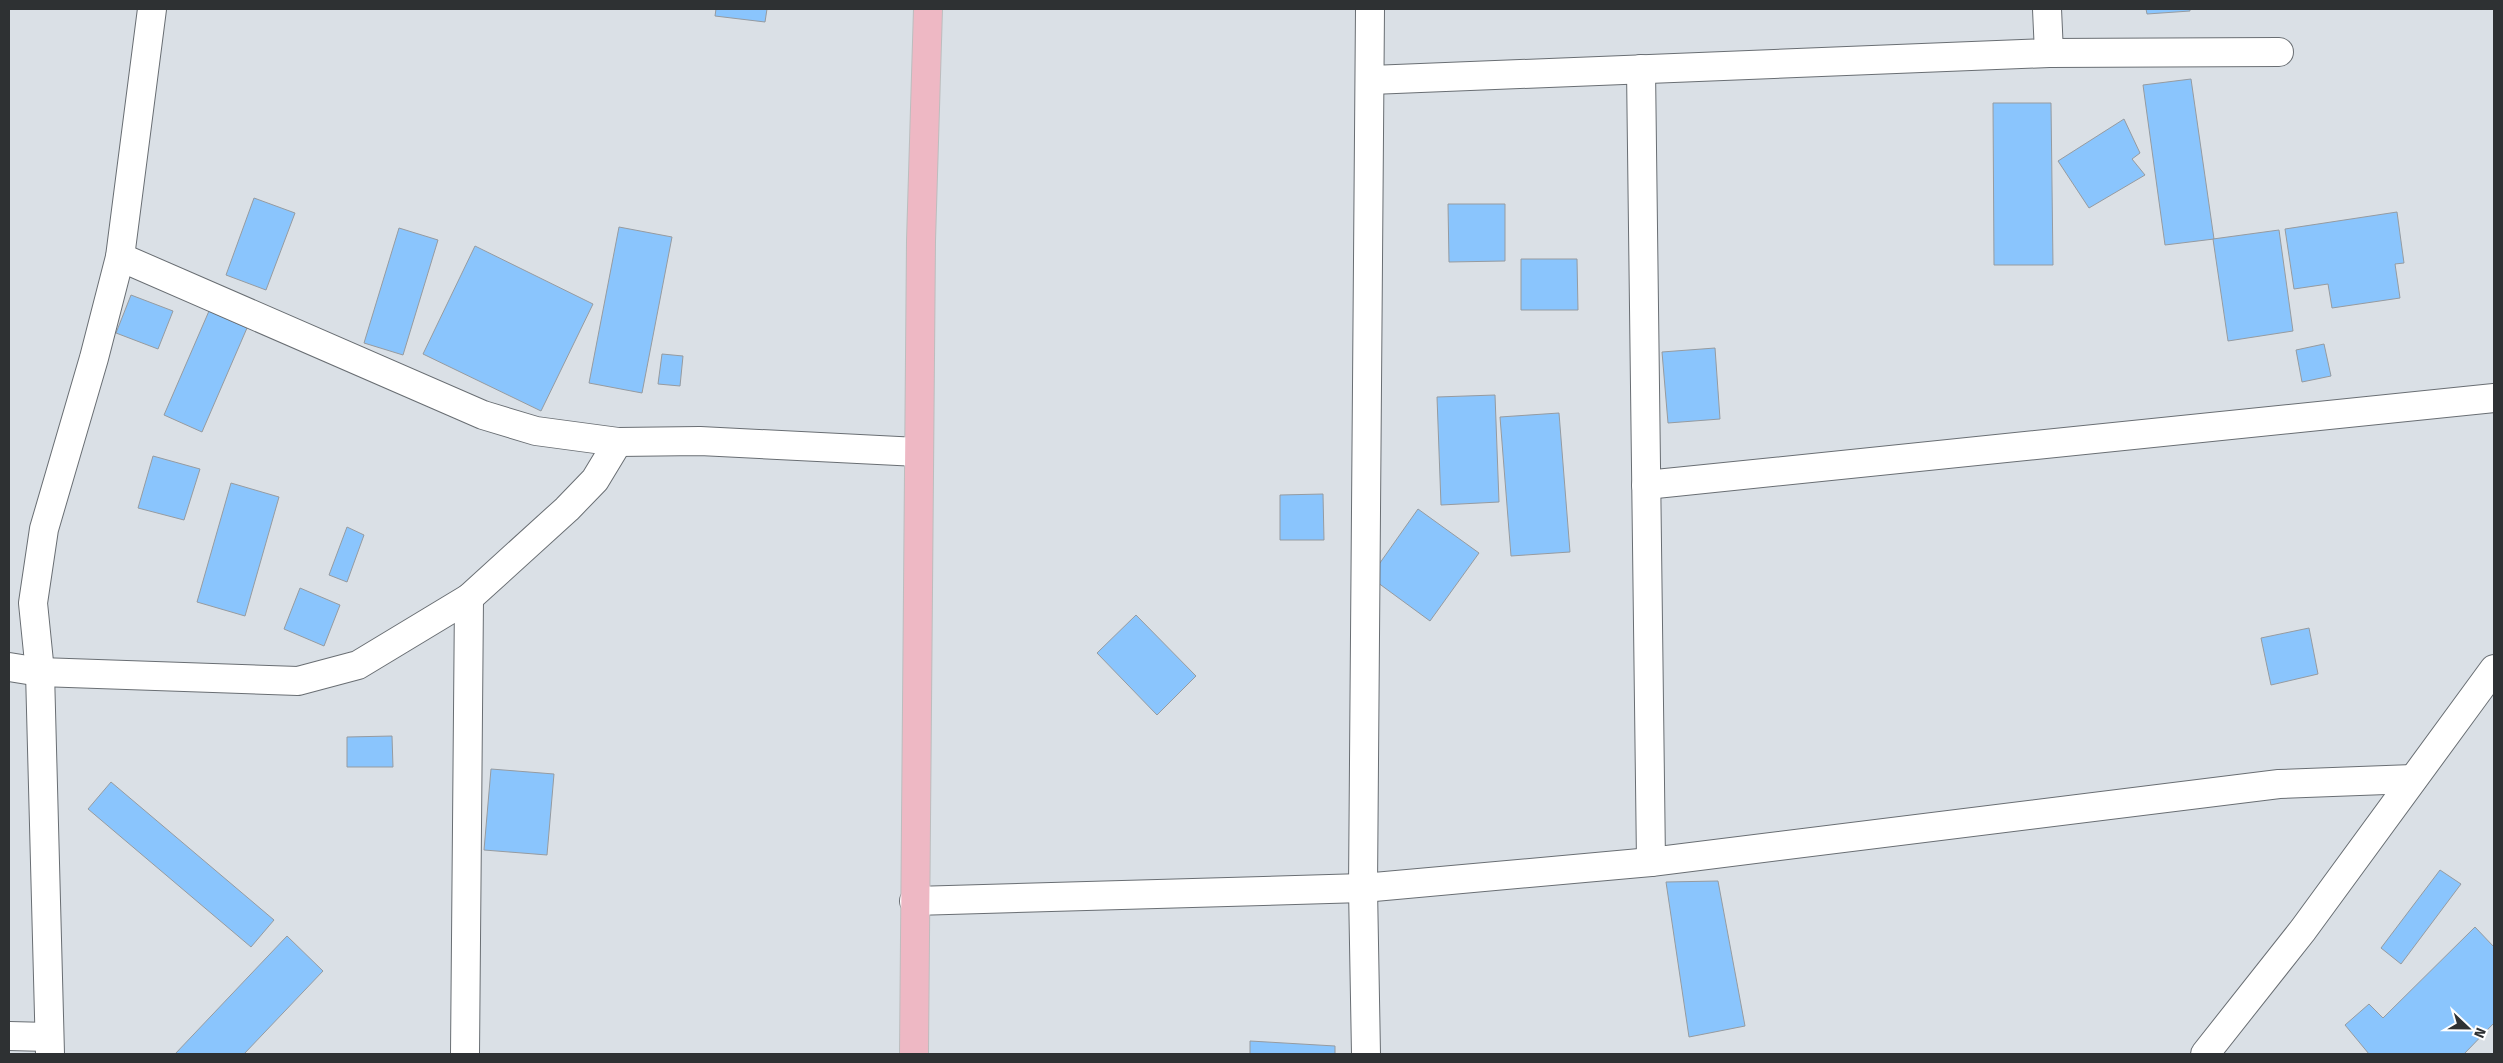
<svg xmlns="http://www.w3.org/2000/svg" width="2503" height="1063" viewBox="0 0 2503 1063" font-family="'Fira Sans',sans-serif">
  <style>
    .building { fill: #8ac5fd; stroke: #969ba0 }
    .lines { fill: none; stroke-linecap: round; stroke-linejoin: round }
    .street-casing { stroke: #696e73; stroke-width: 30 }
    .primary-casing { stroke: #bcbdbe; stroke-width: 30 }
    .street { stroke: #fff; stroke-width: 28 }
    .primary { stroke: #eeb8c4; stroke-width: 28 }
  </style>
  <rect width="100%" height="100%" fill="#dae0e6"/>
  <!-- building -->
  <g class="building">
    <polygon points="716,9 767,9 765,22 715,16"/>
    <polygon points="2146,9 2190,9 2190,11 2147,14"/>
    <polygon points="2191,79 2214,239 2165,245 2143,85"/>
    <polygon points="1993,103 2051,103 2053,265 1994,265"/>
    <polygon points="2124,119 2140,153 2132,159 2145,175 2089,208 2058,161"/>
    <polygon points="254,198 295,213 266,290 226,275"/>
    <polygon points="1448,204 1505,204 1505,261 1449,262"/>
    <polygon points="2397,212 2404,263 2395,264 2400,298 2332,308 2328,284 2294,289 2285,229"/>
    <polygon points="619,227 672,237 642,393 589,383"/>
    <polygon points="399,228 438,240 403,355 364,343"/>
    <polygon points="2279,230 2293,331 2228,341 2213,239"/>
    <polygon points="475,246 593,304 541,411 423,354"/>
    <polygon points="1521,259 1577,259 1578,310 1521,310"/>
    <polygon points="131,295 173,311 158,349 116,333"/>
    <polygon points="209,311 247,328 202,432 164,415"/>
    <polygon points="2324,344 2331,376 2302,382 2296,350"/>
    <polygon points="1715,348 1720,419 1668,423 1662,352"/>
    <polygon points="662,354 683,356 680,386 658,384"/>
    <polygon points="1495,395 1499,502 1441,505 1437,397"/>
    <polygon points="1559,413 1570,552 1511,556 1500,417"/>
    <polygon points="153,456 200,469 184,520 138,508"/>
    <polygon points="231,483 279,497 245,616 197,602"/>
    <polygon points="1323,494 1324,540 1280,540 1280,495"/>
    <polygon points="1418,509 1479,553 1430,621 1370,577"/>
    <polygon points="347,527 364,535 347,582 329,575"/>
    <polygon points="300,588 340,605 324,646 284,629"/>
    <polygon points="1136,615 1196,676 1157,715 1097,653"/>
    <polygon points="2309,628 2318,674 2271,685 2261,638"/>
    <polygon points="392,736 393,767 347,767 347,737"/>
    <polygon points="491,769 554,774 547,855 484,850"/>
    <polygon points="111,782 274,920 251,947 88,809"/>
    <polygon points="2440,870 2461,884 2401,964 2381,948"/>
    <polygon points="1718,881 1745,1026 1689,1037 1666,882"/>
    <polygon points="2475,927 2494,947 2494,1023 2464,1054 2369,1054 2345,1025 2369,1004 2383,1018"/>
    <polygon points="287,936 323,971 244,1054 175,1054"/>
    <polygon points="1250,1041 1335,1046 1335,1054 1250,1054"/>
  </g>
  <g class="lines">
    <!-- street casing -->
    <g class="street-casing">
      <g id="street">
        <polyline points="2047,9 2049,53"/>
        <polyline points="1641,69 1651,862"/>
        <polyline points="1371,80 2049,53 2279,52"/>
        <polyline points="120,257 483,415 536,431 618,442 700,441 918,452"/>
        <polyline points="1646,485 2494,398"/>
        <polyline points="9,667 40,672 298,681 358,665 469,598 567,509 595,480 618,442"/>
        <polyline points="914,901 1363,888 1651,862 2279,784 2413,779"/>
        <polyline points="9,1036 49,1037"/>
        <polyline points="50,1054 40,672 33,603 44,529 94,358 120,257 152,9"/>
        <polyline points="465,1054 469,598"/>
        <polyline points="1366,1054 1363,888 1370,9"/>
        <polyline points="2205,1054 2303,930 2494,669"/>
      </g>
    </g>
    <!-- primary casing -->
    <g class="primary-casing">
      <polyline id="primary" points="914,1054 921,241 928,9"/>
    </g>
    <!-- street -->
    <use href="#street" class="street"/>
    <!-- primary -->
    <use href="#primary" class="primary"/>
  </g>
  <!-- border -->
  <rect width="2503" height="1063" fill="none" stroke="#2e3133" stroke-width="20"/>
  <!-- north arrow -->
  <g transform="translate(2468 1028) rotate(112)" stroke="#ffffff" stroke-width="4" paint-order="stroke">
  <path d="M0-4L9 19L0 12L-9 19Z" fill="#2e3133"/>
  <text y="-8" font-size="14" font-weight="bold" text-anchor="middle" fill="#2e3133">N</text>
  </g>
</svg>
